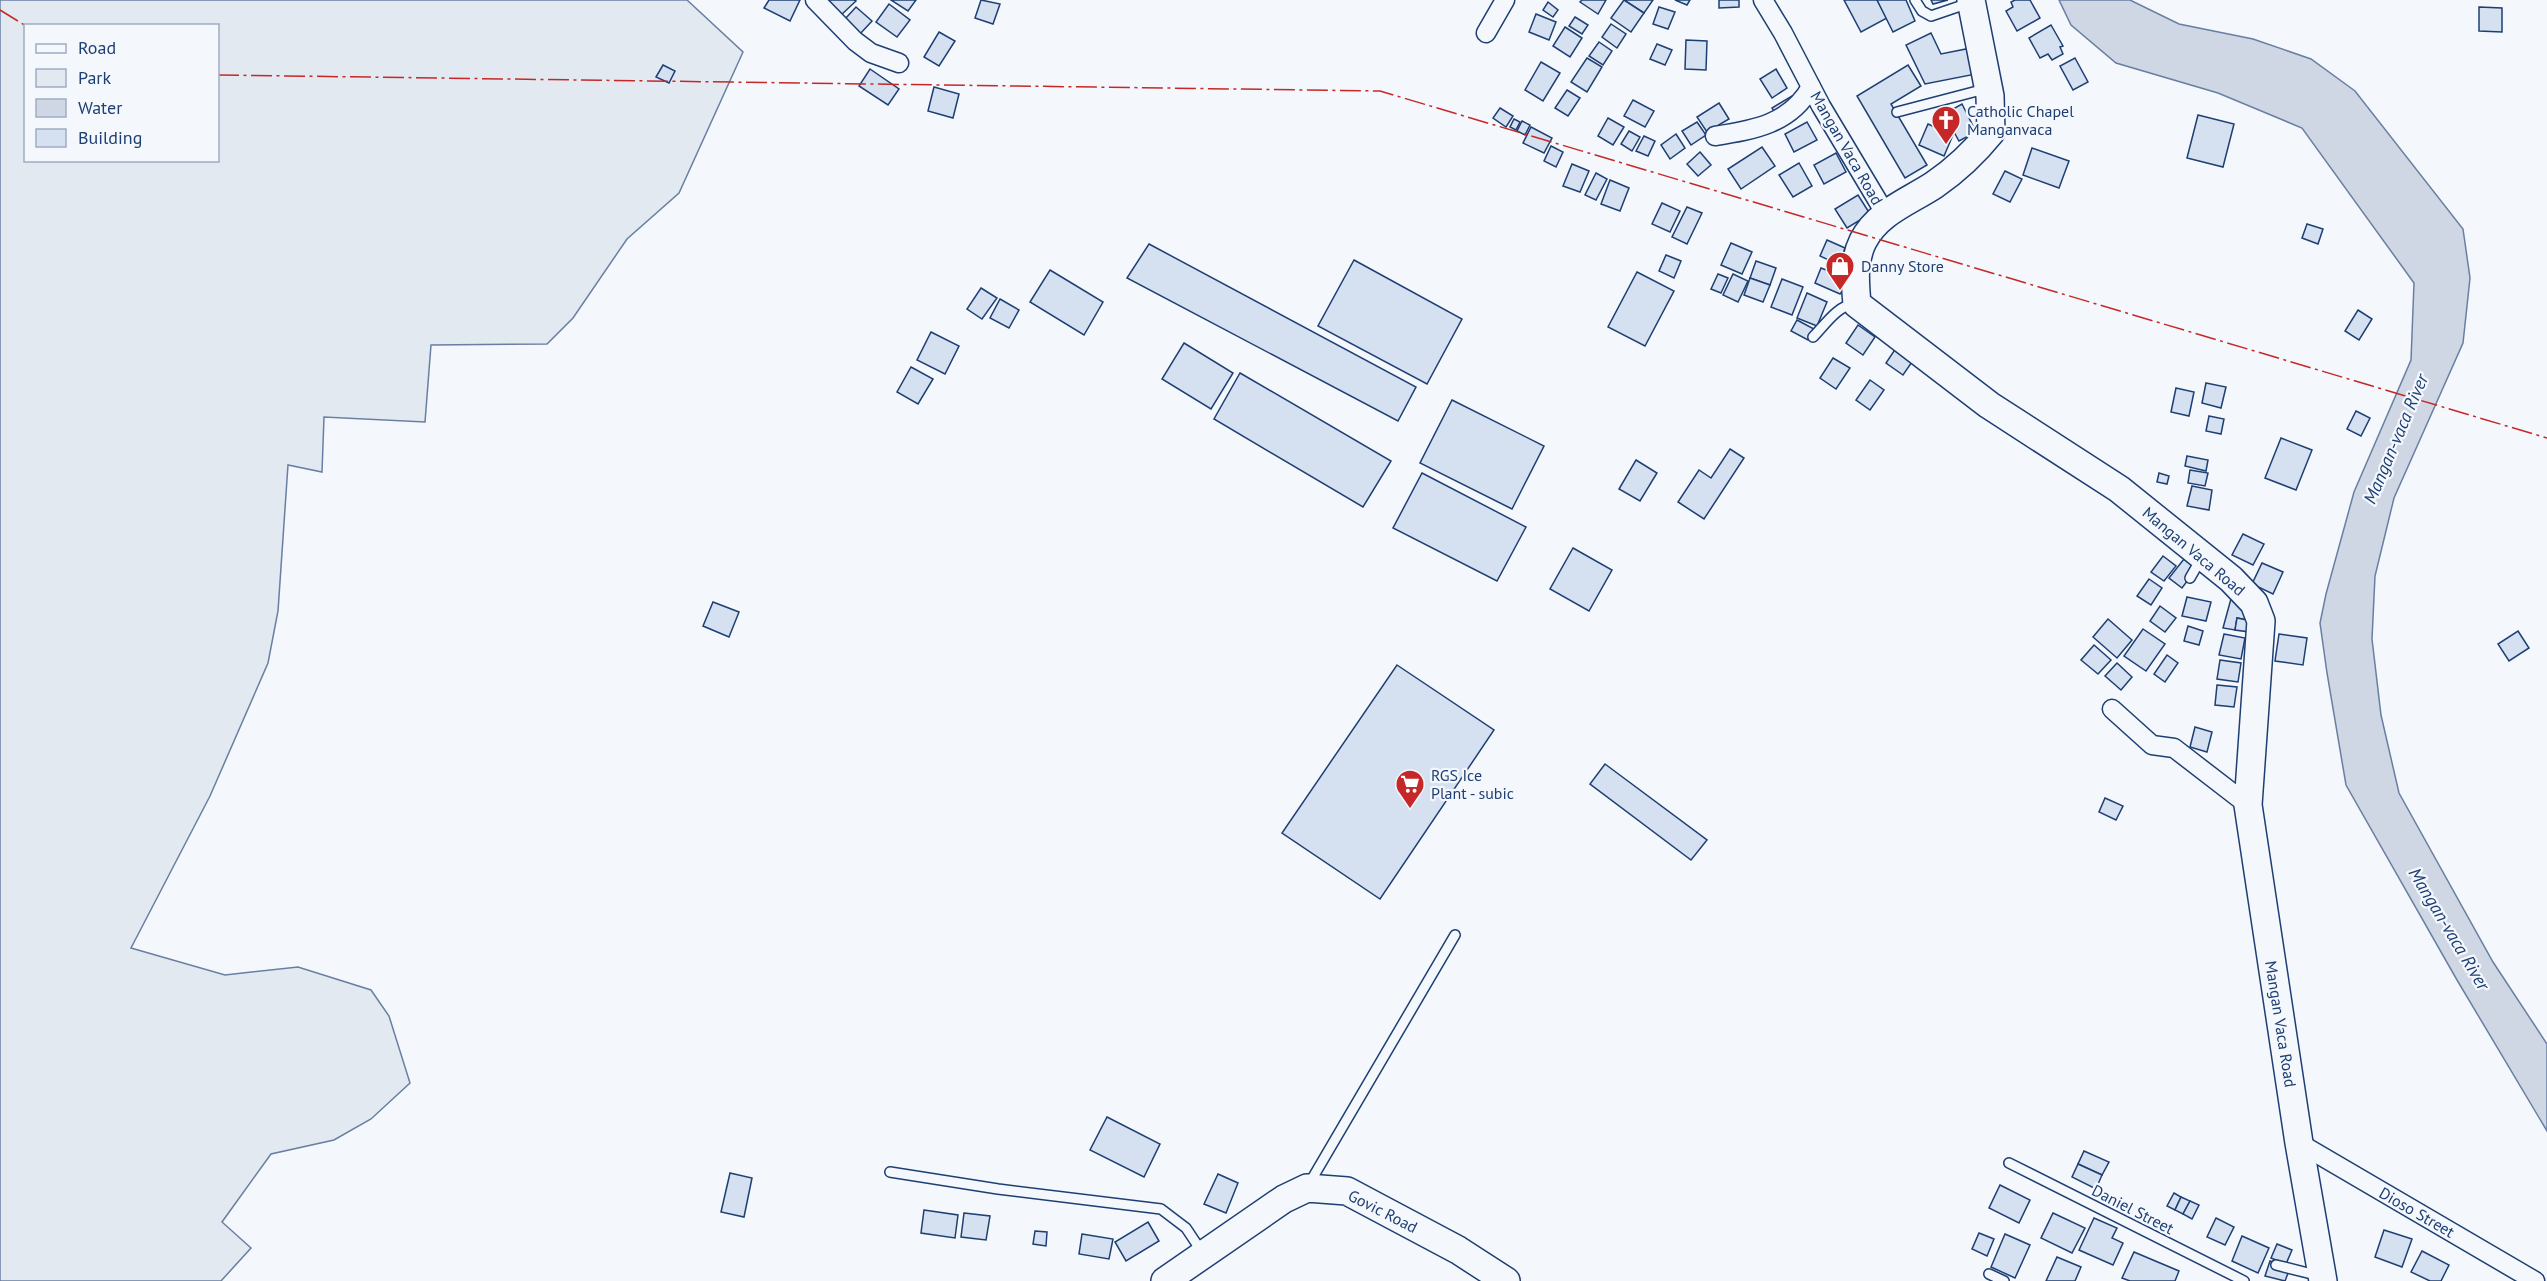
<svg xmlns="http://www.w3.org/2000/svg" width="2547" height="1281" viewBox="0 0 2547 1281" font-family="'PT Sans',sans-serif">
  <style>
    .green { fill: #e3e9f0; stroke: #687fa3; stroke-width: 1.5; fill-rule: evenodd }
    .water { fill: #cfd7e4; stroke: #687fa3; stroke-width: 1.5 }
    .building { fill: #d5e0f0; stroke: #1d3f73; stroke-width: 1.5 }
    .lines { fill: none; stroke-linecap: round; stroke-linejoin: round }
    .lane-casing { stroke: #1d3f73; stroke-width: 12 }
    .street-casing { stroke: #1d3f73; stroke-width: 21 }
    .secondary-casing { stroke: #1d3f73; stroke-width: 30 }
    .lane { stroke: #f4f7fb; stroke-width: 9 }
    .street { stroke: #f4f7fb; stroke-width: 18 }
    .secondary { stroke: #f4f7fb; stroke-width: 27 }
    .power { stroke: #c62828; stroke-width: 1.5; stroke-dasharray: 21 4.5 3 4.5; stroke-linecap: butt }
    .labels { text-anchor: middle; stroke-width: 4.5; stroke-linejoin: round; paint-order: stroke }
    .poi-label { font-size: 16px; fill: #1d3f73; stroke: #f4f7fb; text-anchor: start }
    .street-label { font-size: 16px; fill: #1d3f73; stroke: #f4f7fb }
    .water-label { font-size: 18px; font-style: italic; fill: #1d3f73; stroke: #f4f7fb }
  </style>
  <rect width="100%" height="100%" fill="#f4f7fb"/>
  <!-- green -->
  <path class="green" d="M 0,0 L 687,0 L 743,52 L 679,193 L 627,239 L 573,318 L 547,344 L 431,345 L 425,422 L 324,417 L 322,472 L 288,465 L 278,611 L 268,663 L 210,796 L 131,948 L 225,975 L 298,967 L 371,990 L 389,1016 L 410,1083 L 371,1119 L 334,1140 L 271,1154 L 222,1222 L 251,1248 L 221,1281 L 0,1281 ZM 26,26 L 218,26 L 218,160 L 26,160 Z"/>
  <!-- water -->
  <polygon class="water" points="2059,0 2130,0 2179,24 2253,39 2311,59 2355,91 2463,229 2470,278 2463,343 2394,498 2375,576 2372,639 2381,715 2399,793 2493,962 2547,1044 2547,1131 2457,980 2346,785 2327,673 2320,623 2326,594 2354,492 2411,360 2414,283 2302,128 2218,93 2116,63 2071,25"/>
  <!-- building -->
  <g class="building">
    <polygon points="769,0 800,0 790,21 764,8"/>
    <polygon points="825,0 854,0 856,1 840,16"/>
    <polygon points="891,0 916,0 908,11"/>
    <polygon points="981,0 1000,4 993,24 975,18"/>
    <polygon points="1582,0 1606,0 1598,14 1580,2"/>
    <polygon points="1624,0 1653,0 1644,13"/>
    <polygon points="1624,0 1644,13 1631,32 1611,18"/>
    <polygon points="1675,0 1690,0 1687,5"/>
    <polygon points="1719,0 1739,0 1739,7 1719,8"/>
    <polygon points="1844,0 1877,0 1887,18 1861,32"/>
    <polygon points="1877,0 1906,0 1915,21 1893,32"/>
    <polygon points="1931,0 1948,0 1933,4"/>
    <polygon points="2015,0 2030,0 2040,18 2017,31 2006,11 2013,7 2011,2"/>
    <polygon points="1548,2 1558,10 1553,17 1543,10"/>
    <polygon points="889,4 910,20 897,37 876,22"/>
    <polygon points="856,7 872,21 860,34 845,19"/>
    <polygon points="1659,7 1675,12 1668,29 1653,24"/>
    <polygon points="2479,7 2502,8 2502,32 2479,31"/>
    <polygon points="1536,14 1556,22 1549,40 1529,32"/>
    <polygon points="1575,17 1588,25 1582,34 1569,26"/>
    <polygon points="1611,24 1626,34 1617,48 1602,37"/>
    <polygon points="2051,25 2063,46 2060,47 2063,54 2052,60 2048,54 2040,58 2029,38"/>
    <polygon points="1565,27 1582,38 1570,57 1553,46"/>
    <polygon points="939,32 955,41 939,66 924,57"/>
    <polygon points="1931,33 1941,54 1971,48 1976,74 1925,84 1906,45"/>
    <polygon points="1686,40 1707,41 1706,70 1685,69"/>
    <polygon points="1599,42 1612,51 1603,65 1589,56"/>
    <polygon points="1657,44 1672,50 1665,65 1650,59"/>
    <polygon points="1587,58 1602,67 1587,92 1571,82"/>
    <polygon points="2075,58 2088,82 2073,90 2060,66"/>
    <polygon points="1541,62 1560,73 1543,101 1525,90"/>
    <polygon points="663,65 675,71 669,83 656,77"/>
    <polygon points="1908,65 1921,86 1891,104 1927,165 1905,178 1857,96"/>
    <polygon points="870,69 899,89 888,105 859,86"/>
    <polygon points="1776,69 1787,88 1772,98 1760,79"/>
    <polygon points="934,87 959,94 953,118 928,111"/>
    <polygon points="1567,90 1580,98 1568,116 1555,108"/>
    <polygon points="1792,96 1802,112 1782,124 1772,108"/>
    <polygon points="1633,100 1654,111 1645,127 1624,116"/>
    <polygon points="1719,103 1729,119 1707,132 1697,117"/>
    <polygon points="1962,104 1976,132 1959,141 1944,114"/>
    <polygon points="1500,108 1513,116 1506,127 1493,118"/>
    <polygon points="2198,115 2234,124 2223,167 2187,158"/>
    <polygon points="1608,118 1624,127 1613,145 1598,136"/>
    <polygon points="1514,119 1520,122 1516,130 1510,127"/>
    <polygon points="1522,121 1530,125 1525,135 1517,131"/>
    <polygon points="1697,122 1706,135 1691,145 1682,131"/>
    <polygon points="1807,122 1817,140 1794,152 1785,134"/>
    <polygon points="1928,124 1953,135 1944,156 1919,145"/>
    <polygon points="1531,127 1552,138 1544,153 1523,143"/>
    <polygon points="1629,131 1640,137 1632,151 1621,144"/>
    <polygon points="1676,134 1685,148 1670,159 1661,145"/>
    <polygon points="1644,136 1655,141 1648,156 1636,151"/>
    <polygon points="1551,146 1563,152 1556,167 1544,161"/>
    <polygon points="1762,147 1775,166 1741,189 1728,169"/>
    <polygon points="2032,148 2069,161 2059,188 2023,175"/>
    <polygon points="1700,152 1711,165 1698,176 1687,164"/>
    <polygon points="1836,153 1846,172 1824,184 1814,165"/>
    <polygon points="1799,163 1812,186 1793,197 1779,175"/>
    <polygon points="1572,164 1589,171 1580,192 1563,186"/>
    <polygon points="2005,171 2022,179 2010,202 1993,194"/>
    <polygon points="1596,173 1607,179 1596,200 1585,195"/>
    <polygon points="1610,180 1629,188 1620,211 1601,204"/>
    <polygon points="1858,195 1870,214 1847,228 1835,209"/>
    <polygon points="1662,203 1680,211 1670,232 1652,224"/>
    <polygon points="1687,207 1702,213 1687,244 1672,237"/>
    <polygon points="2307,224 2323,229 2318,244 2302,238"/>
    <polygon points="1827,240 1845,248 1839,265 1820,256"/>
    <polygon points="1731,243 1752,252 1742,274 1721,265"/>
    <polygon points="1149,244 1416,387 1398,421 1127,278"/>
    <polygon points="1666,255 1681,261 1674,278 1659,271"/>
    <polygon points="1354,260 1462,319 1427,384 1318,326"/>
    <polygon points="1756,261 1776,268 1770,285 1750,278"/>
    <polygon points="1821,268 1847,278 1840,294 1815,283"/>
    <polygon points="1050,270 1103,302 1084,335 1030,302"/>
    <polygon points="1637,272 1674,291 1645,346 1608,327"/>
    <polygon points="1718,274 1728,278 1721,293 1711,289"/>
    <polygon points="1733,274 1748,281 1738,302 1723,295"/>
    <polygon points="1750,278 1770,285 1763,302 1744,295"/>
    <polygon points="1782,279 1803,287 1792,315 1771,307"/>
    <polygon points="981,288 997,298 982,319 967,309"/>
    <polygon points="1807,293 1827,302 1817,326 1797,318"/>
    <polygon points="1000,299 1019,310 1009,328 990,318"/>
    <polygon points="2358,310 2372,319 2359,340 2345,331"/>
    <polygon points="1797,320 1814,329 1808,340 1791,331"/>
    <polygon points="1858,325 1875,337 1863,355 1846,343"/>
    <polygon points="931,332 959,346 945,374 917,360"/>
    <polygon points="1184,343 1233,373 1211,409 1162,379"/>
    <polygon points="1896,348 1914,359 1903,375 1886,363"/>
    <polygon points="1833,358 1850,368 1836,389 1820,378"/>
    <polygon points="911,367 933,379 918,404 897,392"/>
    <polygon points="1240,373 1391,461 1363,507 1214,419"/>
    <polygon points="1870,380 1884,390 1870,410 1856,400"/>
    <polygon points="2206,383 2226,387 2221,408 2202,403"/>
    <polygon points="2176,388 2194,392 2189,416 2171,412"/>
    <polygon points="1452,400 1544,446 1512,509 1420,463"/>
    <polygon points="2356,411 2370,418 2361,436 2347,429"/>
    <polygon points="2209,416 2224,419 2221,434 2206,431"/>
    <polygon points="2281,438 2312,450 2296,490 2265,478"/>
    <polygon points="1730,449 1744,458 1704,519 1678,502 1699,470 1711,478"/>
    <polygon points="2187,456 2208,460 2206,471 2185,466"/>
    <polygon points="1636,460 1657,473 1640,501 1619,489"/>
    <polygon points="2190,470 2208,473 2205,486 2188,483"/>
    <polygon points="1422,473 1526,527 1497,581 1393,528"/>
    <polygon points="2159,473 2169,476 2167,484 2157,482"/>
    <polygon points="2192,486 2212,490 2209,510 2187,506"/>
    <polygon points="2243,534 2264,544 2253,565 2232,555"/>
    <polygon points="1573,548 1612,570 1589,611 1550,589"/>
    <polygon points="2163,556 2176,566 2164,581 2151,572"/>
    <polygon points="2184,559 2197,568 2182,588 2169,578"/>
    <polygon points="2262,563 2283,572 2273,594 2252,584"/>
    <polygon points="2149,579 2162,588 2151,605 2137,596"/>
    <polygon points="2232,595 2244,610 2247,620 2237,618 2235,630 2223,628"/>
    <polygon points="2187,597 2211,602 2206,621 2182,616"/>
    <polygon points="713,602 739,612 729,637 703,626"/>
    <polygon points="2160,606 2176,618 2165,632 2150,621"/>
    <polygon points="2237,618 2247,620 2250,632 2235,630"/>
    <polygon points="2108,619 2132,640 2117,658 2093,637"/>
    <polygon points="2188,626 2203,631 2199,645 2184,641"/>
    <polygon points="2143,629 2165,644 2146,671 2124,656"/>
    <polygon points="2518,631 2529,648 2509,661 2498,644"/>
    <polygon points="2224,634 2245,638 2241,659 2219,655"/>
    <polygon points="2279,634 2307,638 2303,665 2275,661"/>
    <polygon points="2094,645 2111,660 2098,674 2081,660"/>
    <polygon points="2167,655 2178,663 2165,682 2154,674"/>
    <polygon points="2220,660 2241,663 2238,682 2217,679"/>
    <polygon points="2117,663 2132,677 2121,690 2105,676"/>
    <polygon points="1397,665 1494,730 1380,899 1282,833"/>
    <polygon points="2217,685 2237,687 2234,707 2215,705"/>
    <polygon points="2195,727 2212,732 2207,752 2190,747"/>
    <polygon points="1605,764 1707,840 1691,860 1590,784"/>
    <polygon points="2105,798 2123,806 2116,820 2099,812"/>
    <polygon points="1107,1117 1160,1144 1144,1177 1090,1150"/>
    <polygon points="2084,1151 2109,1162 2102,1175 2078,1164"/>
    <polygon points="2078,1164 2102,1175 2096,1189 2072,1177"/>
    <polygon points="730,1173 752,1178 744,1217 721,1212"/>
    <polygon points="1218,1174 1238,1183 1226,1213 1204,1204"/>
    <polygon points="2000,1185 2030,1200 2019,1223 1989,1208"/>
    <polygon points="2174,1193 2181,1197 2175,1210 2167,1206"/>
    <polygon points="2181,1197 2190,1201 2183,1214 2175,1210"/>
    <polygon points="2190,1201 2199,1205 2192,1219 2183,1214"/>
    <polygon points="924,1210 958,1215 955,1238 921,1233"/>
    <polygon points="964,1213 990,1216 986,1240 961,1237"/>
    <polygon points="2053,1213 2085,1228 2072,1253 2041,1238"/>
    <polygon points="2094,1218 2117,1228 2112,1238 2123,1243 2113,1265 2079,1250"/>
    <polygon points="2216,1218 2234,1227 2225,1245 2207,1237"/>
    <polygon points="1148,1222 1159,1241 1126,1261 1115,1242"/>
    <polygon points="2384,1230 2412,1239 2402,1267 2375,1257"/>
    <polygon points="1035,1231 1047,1232 1046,1246 1033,1244"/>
    <polygon points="1979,1233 1994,1239 1987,1256 1972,1249"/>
    <polygon points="1082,1234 1113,1239 1109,1259 1079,1254"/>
    <polygon points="2005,1234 2030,1245 2015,1278 1991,1267"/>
    <polygon points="2242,1236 2269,1248 2258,1273 2232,1261"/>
    <polygon points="2277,1244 2292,1250 2286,1264 2271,1258"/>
    <polygon points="2422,1251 2449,1265 2441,1281 2430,1281 2411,1272"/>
    <polygon points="2134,1252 2179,1271 2175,1281 2130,1281 2122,1278"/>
    <polygon points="2057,1257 2081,1267 2075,1281 2046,1281"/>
    <polygon points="2270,1261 2290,1268 2285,1281 2265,1276"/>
  </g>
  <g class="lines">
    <!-- lane casing -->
    <g class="lane-casing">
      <g id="lane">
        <polyline points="1915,0 1922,11 1931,16 1969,3"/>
        <polyline points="1897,112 1985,89"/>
        <path d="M 1813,337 C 1824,326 1838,305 1854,304"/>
        <polyline points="2190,578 2202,557"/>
        <polyline points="2009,1163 2244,1281"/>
        <polyline points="890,1172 998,1189 1161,1209 1186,1228 1202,1252"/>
        <polyline points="1309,1184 1455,935"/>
        <polyline points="2276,1265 2320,1276"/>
        <polyline points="1989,1274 2004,1281"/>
      </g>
    </g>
    <!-- street casing -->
    <g class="street-casing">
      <g id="street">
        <polyline points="815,0 855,41 871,53 899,63"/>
        <polyline points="1763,0 1783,33 1821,106 1885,213"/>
        <polyline points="1486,33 1505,0"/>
        <path d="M 1715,136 C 1754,130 1790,124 1811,87"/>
        <polyline points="2112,709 2152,745 2174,748 2248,805"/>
        <polyline points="2299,1143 2535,1281"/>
      </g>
    </g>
    <!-- secondary casing -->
    <g class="secondary-casing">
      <g id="secondary">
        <path d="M 1971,0 L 1990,96 L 1991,132 C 1974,153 1956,170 1934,185 C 1908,202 1878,212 1863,241 C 1853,261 1855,283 1857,304 L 1989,405 L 2119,489 L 2231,579 L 2254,603 L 2261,621 L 2248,805 L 2299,1143 L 2323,1281"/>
        <polyline points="1165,1281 1284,1199 1307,1188 1347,1191 1458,1250 1506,1281"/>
      </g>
    </g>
    <!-- lane -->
    <use href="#lane" class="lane"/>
    <!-- street -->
    <use href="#street" class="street"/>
    <!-- secondary -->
    <use href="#secondary" class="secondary"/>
    <!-- power -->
    <g class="power">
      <polyline points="0,10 26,26"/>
      <polyline points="218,75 1380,91 2547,438"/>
    </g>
  </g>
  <!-- icons -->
  <defs>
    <g id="church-pin" transform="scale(1.5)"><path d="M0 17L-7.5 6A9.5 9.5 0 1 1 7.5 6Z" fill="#c62828" stroke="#f4f7fb"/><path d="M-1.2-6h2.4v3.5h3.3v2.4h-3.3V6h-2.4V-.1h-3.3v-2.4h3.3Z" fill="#fff"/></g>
    <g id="shop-pin" transform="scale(1.5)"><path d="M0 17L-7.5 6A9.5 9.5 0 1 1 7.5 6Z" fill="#c62828" stroke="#f4f7fb"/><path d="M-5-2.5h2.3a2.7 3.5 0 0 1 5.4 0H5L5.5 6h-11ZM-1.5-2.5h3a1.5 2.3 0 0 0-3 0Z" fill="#fff"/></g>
    <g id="supermarket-pin" transform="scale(1.5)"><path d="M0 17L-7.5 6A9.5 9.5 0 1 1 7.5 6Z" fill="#c62828" stroke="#f4f7fb"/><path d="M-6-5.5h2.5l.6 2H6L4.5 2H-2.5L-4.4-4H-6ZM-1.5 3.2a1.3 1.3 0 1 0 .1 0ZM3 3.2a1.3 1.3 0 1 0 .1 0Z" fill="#fff"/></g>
  </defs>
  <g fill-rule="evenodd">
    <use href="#church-pin" x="1946" y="120"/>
    <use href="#shop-pin" x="1840" y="266"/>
    <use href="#supermarket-pin" x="1410" y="784"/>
  </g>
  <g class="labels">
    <!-- poi labels -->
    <g class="poi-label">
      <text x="1967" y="117">Catholic Chapel<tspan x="1967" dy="18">Manganvaca</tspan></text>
      <text x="1861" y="272">Danny Store</text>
      <text x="1431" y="781">RGS Ice<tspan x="1431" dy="18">Plant - subic</tspan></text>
    </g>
    <!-- street labels -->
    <g class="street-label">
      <text transform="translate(1847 148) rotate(60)" y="6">Mangan Vaca Road</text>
      <text transform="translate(2194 551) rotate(40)" y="6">Mangan Vaca Road</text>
      <text transform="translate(2281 1024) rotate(81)" y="6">Mangan Vaca Road</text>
      <text transform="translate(2133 1209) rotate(27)" y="6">Daniel Street</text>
      <text transform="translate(1383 1211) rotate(27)" y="6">Govic Road</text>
      <text transform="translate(2417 1212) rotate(30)" y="6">Dioso Street</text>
    </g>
    <!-- water labels -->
    <g class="water-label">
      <text transform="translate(2396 439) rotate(-67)" y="6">Mangan-vaca River</text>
      <text transform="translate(2449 929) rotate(59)" y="6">Mangan-vaca River</text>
    </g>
  </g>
  <!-- legend -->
  <rect x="24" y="24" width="195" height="138" fill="#f4f7fb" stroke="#9eadc5" stroke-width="1.5"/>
  <rect x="36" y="44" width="30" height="9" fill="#f4f7fb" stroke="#9eadc5" stroke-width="1.5"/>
  <text x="78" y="54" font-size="18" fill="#1d3f73">Road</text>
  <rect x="36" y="69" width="30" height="18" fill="#e3e9f0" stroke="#9eadc5" stroke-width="1.5"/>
  <text x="78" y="84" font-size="18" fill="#1d3f73">Park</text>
  <rect x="36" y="99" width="30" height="18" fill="#cfd7e4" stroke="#9eadc5" stroke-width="1.5"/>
  <text x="78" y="114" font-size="18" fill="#1d3f73">Water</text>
  <rect x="36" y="129" width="30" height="18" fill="#d5e0f0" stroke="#9eadc5" stroke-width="1.5"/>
  <text x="78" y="144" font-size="18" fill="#1d3f73">Building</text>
</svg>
